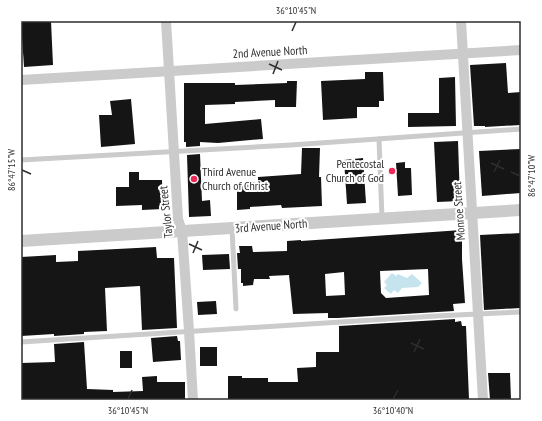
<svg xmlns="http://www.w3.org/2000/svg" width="542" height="421" viewBox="0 0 542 421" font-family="'PT Sans Narrow',sans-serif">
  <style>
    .water { fill: #c6e4ed }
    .building { fill: #151515; fill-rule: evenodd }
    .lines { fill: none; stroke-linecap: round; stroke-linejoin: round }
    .service { stroke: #cbcbcb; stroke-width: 5 }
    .minor { stroke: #cbcbcb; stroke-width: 10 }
    .tertiary { stroke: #cbcbcb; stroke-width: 12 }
    .ticks { fill: none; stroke: #2e2e2e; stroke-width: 1.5 }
    .poi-dot { fill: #ec2957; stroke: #fff; stroke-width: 1.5 }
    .labels { text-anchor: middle; stroke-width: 4; stroke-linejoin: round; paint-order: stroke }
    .street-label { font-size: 12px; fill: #2e2e2e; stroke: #fff }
    .poi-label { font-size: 12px; fill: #2e2e2e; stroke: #fff; text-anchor: end }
    .neatline { fill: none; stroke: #2e2e2e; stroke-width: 1.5 }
    .ticks-label { font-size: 10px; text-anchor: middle; fill: #2e2e2e }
  </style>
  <rect width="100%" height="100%" fill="#fff"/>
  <!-- water -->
  <polygon class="water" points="392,273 396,276 398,274 407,278 412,274 422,283 418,287 402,288 398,293 394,290 391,294 384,288 387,285 384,282"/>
  <!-- building -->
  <g class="building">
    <polygon points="21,21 51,21 53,65 24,67"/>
    <polygon points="506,63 508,93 521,92 521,125 485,127 485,126 474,126 470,65"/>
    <polygon points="365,72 383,72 384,101 379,101 379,107 357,107 357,118 323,120 321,81 365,79"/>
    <polygon points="455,77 456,126 408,127 408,113 439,113 439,78"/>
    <polygon points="287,81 297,81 296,107 275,107 275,100 235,102 235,104 205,105 205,124 261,119 263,139 218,143 200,142 200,146 186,147 186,142 184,142 184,83 235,83 235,85 287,83"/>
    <polygon points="131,99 135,144 101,147 99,115 112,115 110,101"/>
    <polygon points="458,141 460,201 437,202 434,142"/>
    <polygon points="302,148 320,148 319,177 321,177 322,206 282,208 281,205 250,207 250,209 237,210 237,183 258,182 258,177 301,174"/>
    <polygon points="521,149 521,193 482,196 479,151"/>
    <polygon points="200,154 202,201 210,200 211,216 189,217 187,155"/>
    <polygon points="363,158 366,203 347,204 344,160"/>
    <polygon points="405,162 405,168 411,168 412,195 398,196 396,163"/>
    <polygon points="129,172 139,172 139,180 162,180 163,209 142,210 142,205 116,206 116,187 129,187"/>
    <path d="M 462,230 L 462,259 L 465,303 L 453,304 L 454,311 L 338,318 L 328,318 L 328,313 L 293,314 L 289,275 L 269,276 L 270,279 L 254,279 L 253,285 L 243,286 L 243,283 L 241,283 L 241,269 L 238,269 L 237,253 L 240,253 L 239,246 L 252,246 L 253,252 L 287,251 L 287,241 L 301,240 L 301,241 ZM 428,269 L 429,295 L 386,298 L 381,293 L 380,271 ZM 344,272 L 345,295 L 326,296 L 325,274 Z"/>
    <polygon points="521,233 521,308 484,310 480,235"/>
    <polygon points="156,247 157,258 174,258 177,328 142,330 140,286 105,288 107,331 84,332 84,334 54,336 54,334 21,336 21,257 56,255 56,262 78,261 78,251"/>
    <polygon points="229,254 230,269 203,270 202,255"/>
    <polygon points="216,301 217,314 198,315 197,302"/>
    <polygon points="455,319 455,322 461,321 462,326 466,326 469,399 454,400 228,400 228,376 242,376 242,378 268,378 268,382 298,382 297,368 316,367 316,352 339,352 339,326"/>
    <polygon points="177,336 178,341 180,341 181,360 153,362 151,338"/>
    <polygon points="84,342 87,389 113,390 113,392 143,391 142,377 157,376 157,382 185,382 185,400 21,400 21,363 55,362 54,344"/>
    <rect x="200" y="347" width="17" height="19"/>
    <rect x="120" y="351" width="12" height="17"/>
    <polygon points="488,373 510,373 511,400 490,400"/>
  </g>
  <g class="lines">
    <!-- service -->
    <g class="service">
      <polyline points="379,139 382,218"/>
      <polyline points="21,160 291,145 521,129"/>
      <polyline points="232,228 236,309"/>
      <polyline points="21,342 436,316 521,312"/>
    </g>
    <!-- minor -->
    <g class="minor">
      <polyline points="166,21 178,219 182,231 189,331 193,400"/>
      <polyline points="461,21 483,400"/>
      <polyline points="21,80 521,50"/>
    </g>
    <!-- tertiary -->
    <polyline class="tertiary" points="21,241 521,210"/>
  </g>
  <!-- ticks -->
  <path class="ticks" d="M 292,31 L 296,22M 269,64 L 282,70M 273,74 L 278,61M 491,163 L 504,169M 22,170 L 31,174M 494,172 L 500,160M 511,172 L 520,176M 189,244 L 202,250M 193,253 L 198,241M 411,343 L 424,349M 414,352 L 420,339M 128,399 L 132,390M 393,399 L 398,390"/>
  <!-- markers -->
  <g class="poi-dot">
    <circle cx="392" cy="171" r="4"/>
    <circle cx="194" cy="179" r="4"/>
  </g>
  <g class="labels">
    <!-- street labels -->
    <g class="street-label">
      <text transform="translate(270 52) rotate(-3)" y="4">2nd Avenue North</text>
      <text transform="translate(459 211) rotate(-94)" y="4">Monroe Street</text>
      <text transform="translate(166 212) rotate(-96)" y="4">Taylor Street</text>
      <text transform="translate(271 226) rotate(-4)" y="4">3rd Avenue North</text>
    </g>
    <!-- poi labels -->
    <g class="poi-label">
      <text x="384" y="168">Pentecostal<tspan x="384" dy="14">Church of God</tspan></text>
      <text x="202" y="176" text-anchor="start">Third Avenue<tspan x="202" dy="14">Church of Christ</tspan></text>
    </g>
  </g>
  <!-- border -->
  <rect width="542" height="421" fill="none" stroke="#ffffff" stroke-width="44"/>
  <rect x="22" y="22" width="498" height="377" class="neatline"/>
  <g class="ticks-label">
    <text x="296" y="14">36°10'45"N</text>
    <text transform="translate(11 170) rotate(-90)" y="4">86°47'15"W</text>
    <text transform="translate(531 176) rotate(-90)" y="4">86°47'10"W</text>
    <text x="128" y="414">36°10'45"N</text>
    <text x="393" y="414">36°10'40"N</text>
  </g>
</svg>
